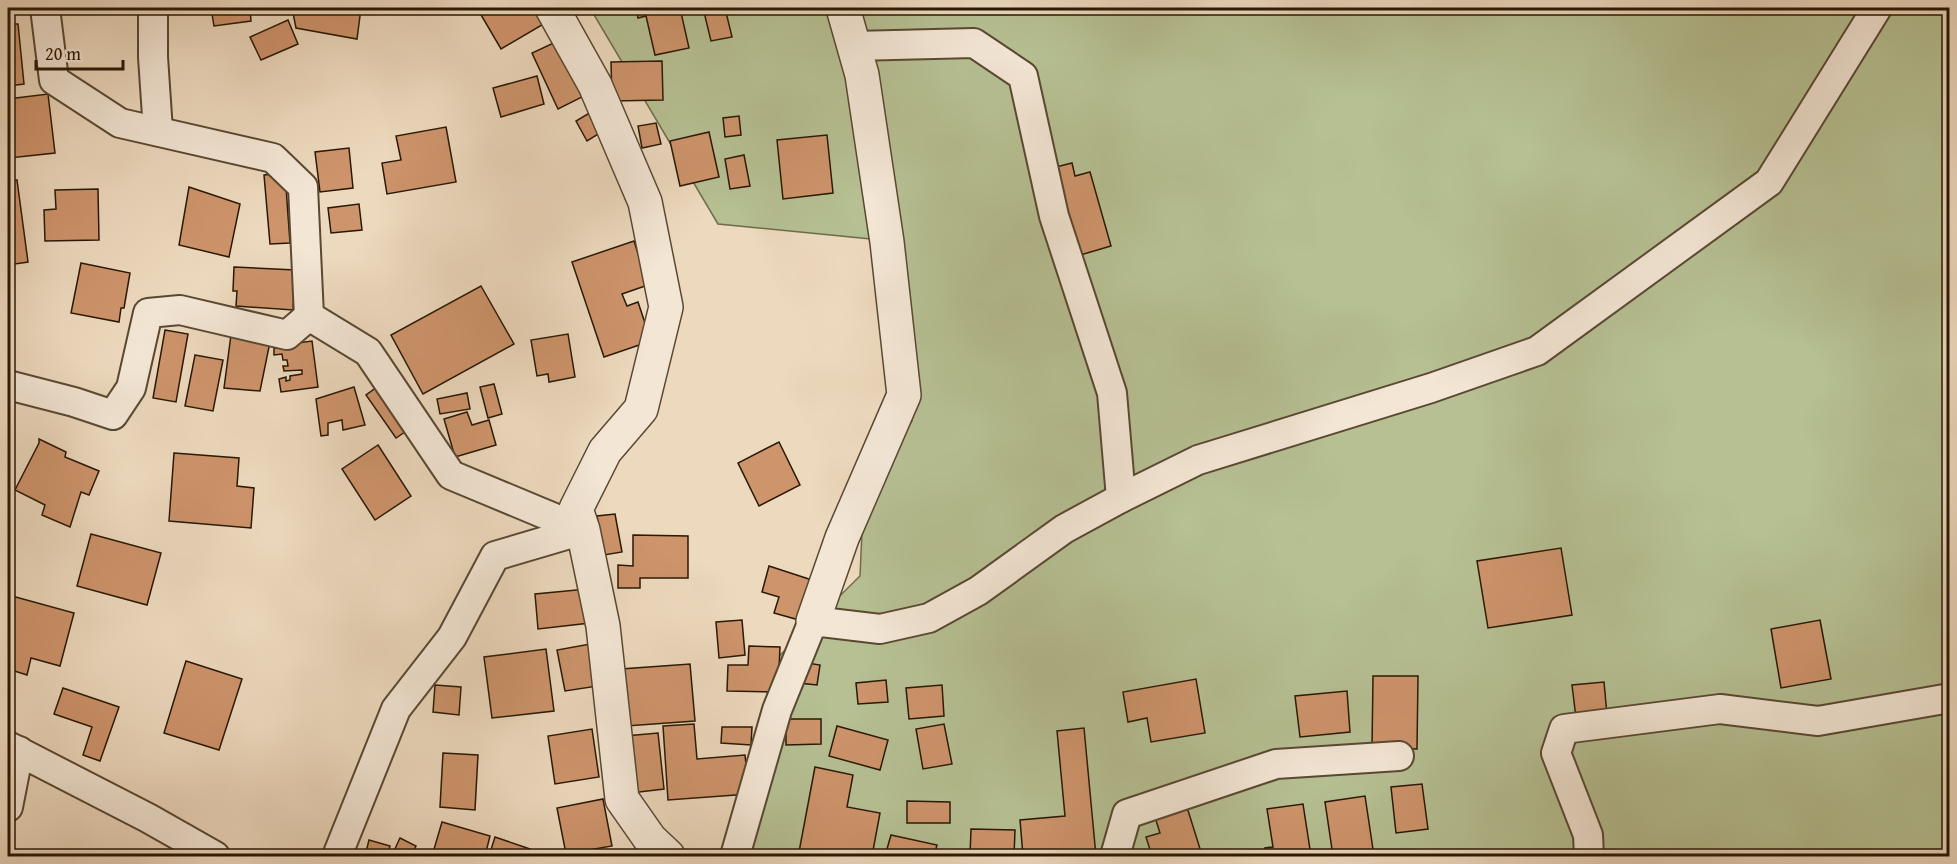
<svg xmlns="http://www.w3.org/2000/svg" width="1957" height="864" viewBox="0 0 1957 864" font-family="'Gentium Book Plus',serif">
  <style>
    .green { fill: #b6c093; stroke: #6f6c4c; stroke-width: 1.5 }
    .building { fill: #ce946c; stroke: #281804; stroke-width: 1.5 }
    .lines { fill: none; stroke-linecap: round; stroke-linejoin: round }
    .minor-casing { stroke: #594832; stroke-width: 32 }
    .tertiary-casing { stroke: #594832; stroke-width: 36 }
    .minor { stroke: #f3e6d5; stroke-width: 28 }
    .tertiary { stroke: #f3e6d5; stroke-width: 33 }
  </style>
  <rect width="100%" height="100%" fill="#edd9be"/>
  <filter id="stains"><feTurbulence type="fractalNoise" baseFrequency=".00333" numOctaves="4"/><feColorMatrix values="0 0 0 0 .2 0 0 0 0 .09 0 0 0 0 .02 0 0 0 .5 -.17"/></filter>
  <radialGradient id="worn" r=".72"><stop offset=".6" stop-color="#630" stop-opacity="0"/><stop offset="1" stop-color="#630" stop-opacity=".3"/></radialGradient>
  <!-- green -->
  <polygon class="green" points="590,8 1949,8 1949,856 750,856 770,665 860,576 864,488 912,421 891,241 718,224"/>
  <!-- building -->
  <g class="building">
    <polygon points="211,8 250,8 251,21 214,26"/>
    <polygon points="292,8 361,8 357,39 296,28"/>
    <polygon points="477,8 539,8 547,22 501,49"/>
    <polygon points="636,8 680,8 689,48 655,55 646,16 638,18"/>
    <polygon points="703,8 725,8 732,37 711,41"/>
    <polygon points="288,20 298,44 261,60 250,37"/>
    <polygon points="8,24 18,24 24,84 8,86"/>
    <polygon points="560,40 586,95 558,109 532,53"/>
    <polygon points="662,61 663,100 612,101 611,62"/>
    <polygon points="537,76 544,104 501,117 493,88"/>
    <polygon points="48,94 55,153 9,158 8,99"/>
    <polygon points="596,109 608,128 587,141 576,121"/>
    <polygon points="739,116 741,135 725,137 723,118"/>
    <polygon points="656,123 661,144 642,148 638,126"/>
    <polygon points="446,127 456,182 387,194 382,163 401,160 396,136"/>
    <polygon points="709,132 719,177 680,186 670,141"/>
    <polygon points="827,135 833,193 783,199 777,140"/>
    <polygon points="349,148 353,188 320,192 315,152"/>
    <polygon points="744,155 750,186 730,189 725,159"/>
    <polygon points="1072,163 1075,176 1090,172 1111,246 1077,256 1052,168"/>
    <polygon points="285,173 290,243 270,244 264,175"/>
    <polygon points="17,180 28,262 8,265 8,182"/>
    <polygon points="189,187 240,204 229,257 179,245"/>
    <polygon points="98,189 99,240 45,241 44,210 56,209 55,190"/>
    <polygon points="359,204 362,230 331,233 328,208"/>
    <polygon points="634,241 648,285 622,294 627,306 638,302 651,341 604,357 572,262"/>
    <polygon points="81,263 130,273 124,308 121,308 119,322 71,313"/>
    <polygon points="234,267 295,270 293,310 236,306 237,291 233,291"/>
    <polygon points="481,286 514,344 423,394 391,335"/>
    <polygon points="165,330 188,334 176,402 153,398"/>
    <polygon points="568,334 575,377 549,382 548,374 537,376 531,340"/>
    <polygon points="231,335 270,342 260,391 224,388"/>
    <polygon points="312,341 318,387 281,392 279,379 286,377 286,381 290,380 290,376 302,374 302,370 284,371 283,366 288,366 287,360 283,360 282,354 274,355 274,348 276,348 276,346"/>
    <polygon points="195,355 223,360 213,411 185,406"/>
    <polygon points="384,382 415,425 396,438 366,395"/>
    <polygon points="494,384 502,414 488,418 480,387"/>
    <polygon points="354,387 365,425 343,430 342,420 328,423 328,435 321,436 316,399"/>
    <polygon points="467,393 470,409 440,414 437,399"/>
    <polygon points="467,412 472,425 489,420 496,445 455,457 444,419"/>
    <polygon points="39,439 66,452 65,457 99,471 89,495 81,492 70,527 42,515 45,505 15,490 39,443"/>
    <polygon points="779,442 800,485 759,506 738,463"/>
    <polygon points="378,445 411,496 375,520 342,469"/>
    <polygon points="174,453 239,458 237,486 254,488 251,528 169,521"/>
    <polygon points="615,514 622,552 604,555 597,516"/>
    <polygon points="91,534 161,553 147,605 77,586"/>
    <polygon points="633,535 688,536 688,578 640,578 640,588 618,588 618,565 633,566"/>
    <polygon points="1561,548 1572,615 1488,628 1477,561"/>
    <polygon points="769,566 812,580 799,620 774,613 779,597 762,592"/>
    <polygon points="587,589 590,623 538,629 535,594"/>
    <polygon points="12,596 74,613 60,666 31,658 27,675 8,669 8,613"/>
    <polygon points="742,620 745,655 719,658 716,622"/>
    <polygon points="1820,620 1831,679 1781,688 1771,629"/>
    <polygon points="590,644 598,686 565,691 557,650"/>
    <polygon points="749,646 780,647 778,692 727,691 728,665 748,665"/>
    <polygon points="546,649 554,711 492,718 484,657"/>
    <polygon points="186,661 242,679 219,750 164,733"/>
    <polygon points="801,662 820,665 817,685 798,683"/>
    <polygon points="690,664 695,721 626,726 621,669"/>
    <polygon points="1373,676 1418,676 1417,749 1372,748"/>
    <polygon points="1196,679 1205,733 1151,742 1147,718 1128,722 1123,692"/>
    <polygon points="886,680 888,702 858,704 856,683"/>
    <polygon points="1604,682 1607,715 1576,718 1572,685"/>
    <polygon points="435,685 461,687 459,715 433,712"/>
    <polygon points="942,685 944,716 909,719 906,688"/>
    <polygon points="63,688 119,707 100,761 83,755 92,727 54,714"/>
    <polygon points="1347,691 1350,732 1300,737 1295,696"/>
    <polygon points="786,719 821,719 821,744 786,745"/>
    <polygon points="694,724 697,759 745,755 749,794 668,800 663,726"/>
    <polygon points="944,724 952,764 923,769 916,729"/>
    <polygon points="837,726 888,740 880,770 829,756"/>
    <polygon points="722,727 752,727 751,745 721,743"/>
    <polygon points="1084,728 1096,856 1023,856 1020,820 1065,816 1057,731"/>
    <polygon points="592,729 599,777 555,784 548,736"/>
    <polygon points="658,733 664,789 631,793 625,736"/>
    <polygon points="443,753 478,755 475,810 440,807"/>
    <polygon points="815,767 853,775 847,807 880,813 872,856 824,856 799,852"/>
    <polygon points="1422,784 1428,829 1396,833 1391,787"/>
    <polygon points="1365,796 1374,856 1333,856 1325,802"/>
    <polygon points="603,799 612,846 566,854 557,808"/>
    <polygon points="907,801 950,802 950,823 907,823"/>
    <polygon points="1186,804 1201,852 1186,856 1152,856 1146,837 1160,833 1154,814"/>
    <polygon points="1303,804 1311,856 1267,856 1265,848 1273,847 1267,809"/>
    <polygon points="442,822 490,836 485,856 432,856"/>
    <polygon points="971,829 1015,830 1014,856 970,856"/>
    <polygon points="891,835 937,845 934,856 885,856"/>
    <polygon points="495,837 530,849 527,856 489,856"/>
    <polygon points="400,838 416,846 411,856 400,856 393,853"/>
    <polygon points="369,840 390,846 387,856 365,856"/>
  </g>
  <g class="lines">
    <!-- minor casing -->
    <g class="minor-casing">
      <g id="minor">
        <polyline points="45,8 54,80 120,123 273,158 303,187 309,316 368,352 451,475 583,530"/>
        <polyline points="153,8 153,57 158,131"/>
        <polyline points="854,46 974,43 1023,76 1054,216 1112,393 1121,498"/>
        <polyline points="8,385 74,402 113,415 131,388 148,313 180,310 287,335 309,316"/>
        <polyline points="8,746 148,818 215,856"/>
        <polyline points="8,807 19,751"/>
        <polyline points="337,856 396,709 452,637 495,556 583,530"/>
        <polyline points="735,856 777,710 813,621 880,629 929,618 978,591 1064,529 1121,498 1198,460 1431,388 1537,351 1769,182 1877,8"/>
        <polyline points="1115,856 1127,814 1276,764 1399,756"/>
        <polyline points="1589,856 1588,835 1556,753 1564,729 1720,709 1818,721 1950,698"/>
      </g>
    </g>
    <!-- tertiary casing -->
    <g class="tertiary-casing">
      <g id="tertiary">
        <polyline points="552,8 595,85 645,202 666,307 641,409 605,451 576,509 583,530 603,626 622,799 650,839 668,856"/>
        <polyline points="813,621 842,538 904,395 887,242 862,75 843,8"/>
      </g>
    </g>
    <!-- minor -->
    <use href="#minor" class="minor"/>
    <!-- tertiary -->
    <use href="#tertiary" class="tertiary"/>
  </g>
  <!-- margin -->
  <rect width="1957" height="864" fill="none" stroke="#edd9be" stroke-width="30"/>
  <rect x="9" y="9" width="1939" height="846" fill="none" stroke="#281804" stroke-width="3"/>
  <rect x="15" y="15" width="1927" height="834" fill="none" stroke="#281804" stroke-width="1.5"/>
  <!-- scale -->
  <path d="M36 60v9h87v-9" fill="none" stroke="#281804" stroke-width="3"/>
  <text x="45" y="60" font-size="18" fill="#281804" stroke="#f3e6d5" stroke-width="4.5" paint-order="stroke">20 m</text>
  <rect width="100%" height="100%" filter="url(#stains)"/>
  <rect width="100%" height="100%" fill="url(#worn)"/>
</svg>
